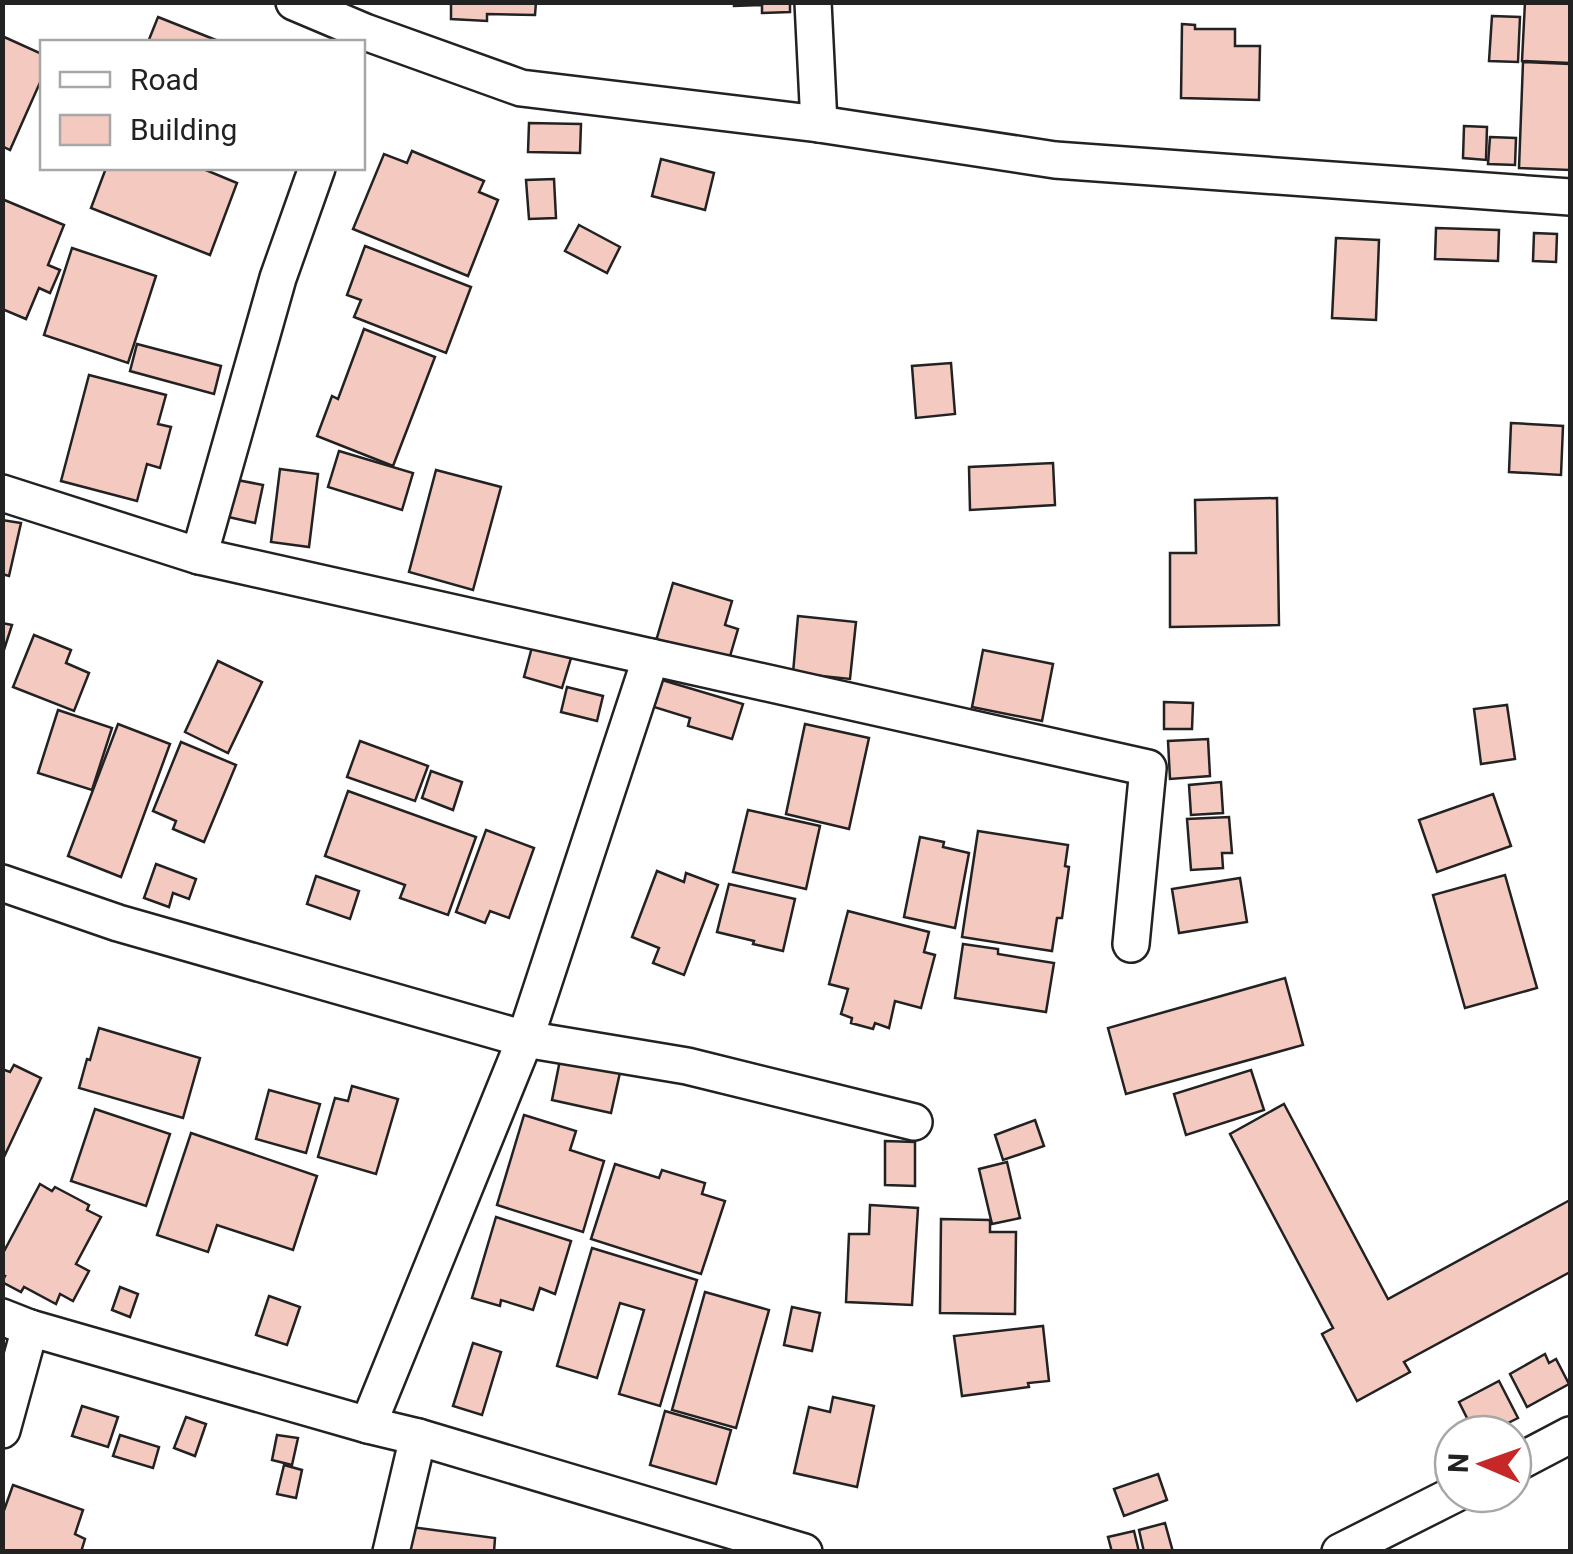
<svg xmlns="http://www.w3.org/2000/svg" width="1573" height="1554" viewBox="0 0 1573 1554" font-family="Roboto,sans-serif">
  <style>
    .building { fill: #f3c9c0; stroke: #222; stroke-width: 2.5 }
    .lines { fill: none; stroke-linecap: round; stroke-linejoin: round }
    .minor-casing { stroke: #222; stroke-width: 40 }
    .minor { stroke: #fff; stroke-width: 35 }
  </style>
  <rect width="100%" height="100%" fill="#fff"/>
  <!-- building -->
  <g class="building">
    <polygon points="451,2 536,2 535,15 487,14 487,21 451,19"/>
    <polygon points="734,2 790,2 790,12 762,13 762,5 734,6"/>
    <polygon points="1525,2 1570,2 1570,63 1522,61"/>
    <polygon points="1492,16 1520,17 1518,62 1489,61"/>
    <polygon points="158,17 221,42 148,42"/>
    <polygon points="1182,24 1195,25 1195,29 1235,29 1235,46 1260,46 1259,100 1181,98"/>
    <polygon points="2,36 42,54 42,78 10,150 2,146"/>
    <polygon points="1523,62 1570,64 1570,170 1519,168"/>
    <polygon points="529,123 581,124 580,153 528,152"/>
    <polygon points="1464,126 1487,127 1486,160 1463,158"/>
    <polygon points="1490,137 1516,138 1515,165 1488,164"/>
    <polygon points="412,151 484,181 479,192 498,200 468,276 353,229 384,154 407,163"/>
    <polygon points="661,159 714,173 705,210 652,196"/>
    <polygon points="106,168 201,168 237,183 210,255 91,208"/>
    <polygon points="554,179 556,218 529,219 526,180"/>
    <polygon points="2,199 64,225 48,265 60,270 50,293 39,288 26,319 2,309"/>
    <polygon points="579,225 620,247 607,273 565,251"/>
    <polygon points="1436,228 1499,230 1498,261 1435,259"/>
    <polygon points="1534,233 1557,234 1556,262 1533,261"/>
    <polygon points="1336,238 1379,240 1376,320 1332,318"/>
    <polygon points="365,246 471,287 446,353 354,317 361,300 347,295"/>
    <polygon points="72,248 156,276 128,363 44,335"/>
    <polygon points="364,329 435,357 393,466 317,436 332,396 338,399"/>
    <polygon points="137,344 221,366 214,394 130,371"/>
    <polygon points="951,363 955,414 916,418 912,366"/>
    <polygon points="89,375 166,395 158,424 171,427 160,468 147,464 137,501 61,481"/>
    <polygon points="1511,423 1563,426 1561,475 1509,472"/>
    <polygon points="339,451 413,473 402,510 328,487"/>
    <polygon points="1053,463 1055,505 970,510 969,467"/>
    <polygon points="280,469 318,474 309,547 271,542"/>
    <polygon points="436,470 501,487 473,590 409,572"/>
    <polygon points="232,479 263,485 255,523 224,516"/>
    <polygon points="1277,498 1279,625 1170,627 1170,553 1196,553 1195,500"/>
    <polygon points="2,520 21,523 9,576 2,574"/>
    <polygon points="673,583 732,601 725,625 738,629 728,663 656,641"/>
    <polygon points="798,616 856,622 850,679 793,673"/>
    <polygon points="2,623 12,625 2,656"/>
    <polygon points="34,635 71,650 66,663 89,673 74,711 13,687"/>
    <polygon points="532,647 571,658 562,688 524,677"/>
    <polygon points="983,650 1053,664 1042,721 972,707"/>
    <polygon points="218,661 262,682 228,753 185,732"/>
    <polygon points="662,680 743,704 732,739 688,726 690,718 654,707"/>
    <polygon points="567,687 603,696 597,721 561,712"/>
    <polygon points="1164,702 1193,703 1192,729 1164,729"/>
    <polygon points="1507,705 1515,759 1481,764 1474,709"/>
    <polygon points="58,710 112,728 92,790 38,773"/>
    <polygon points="118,724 170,744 121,877 68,856"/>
    <polygon points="805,724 869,738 849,829 786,814"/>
    <polygon points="1208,739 1210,776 1170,779 1168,741"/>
    <polygon points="360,741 428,766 415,801 347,777"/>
    <polygon points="181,742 236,765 204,842 173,829 176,821 153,811"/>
    <polygon points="431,771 462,782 453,810 422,798"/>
    <polygon points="1221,782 1223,813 1191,815 1189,785"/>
    <polygon points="348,791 476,837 448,915 400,898 405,885 325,856"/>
    <polygon points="1493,794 1511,846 1437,872 1419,820"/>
    <polygon points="748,810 820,826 806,889 733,872"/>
    <polygon points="1229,817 1232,853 1222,853 1223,868 1191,870 1187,819"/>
    <polygon points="486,830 534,848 509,918 490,911 485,923 456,912"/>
    <polygon points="978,831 1068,845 1065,866 1069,867 1062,918 1057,918 1052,951 962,937"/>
    <polygon points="920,837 944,842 943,847 969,853 955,928 904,917"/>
    <polygon points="156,864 196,879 189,899 173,893 169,907 144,898"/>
    <polygon points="657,871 684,882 686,873 718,885 684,975 653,963 659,948 632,937"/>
    <polygon points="1505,875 1537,988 1465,1008 1433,895"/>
    <polygon points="316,876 359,891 350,919 307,904"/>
    <polygon points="1240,878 1247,922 1179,933 1172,889"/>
    <polygon points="729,884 795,899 783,951 753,944 754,941 717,932"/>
    <polygon points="848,911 929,932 924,952 935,955 921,1008 895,1001 889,1028 875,1023 873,1029 851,1023 852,1018 841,1014 848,989 829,984"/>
    <polygon points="963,944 998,949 998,954 1054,963 1046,1012 955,998"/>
    <polygon points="1285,978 1303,1045 1126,1094 1108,1028"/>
    <polygon points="99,1028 200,1058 183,1118 79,1088 87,1059 90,1060"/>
    <polygon points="561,1055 621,1068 611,1113 552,1100"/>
    <polygon points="14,1065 41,1078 4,1157 2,1069 10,1072"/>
    <polygon points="1251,1070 1264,1110 1186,1135 1174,1094"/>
    <polygon points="352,1086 398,1099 376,1174 318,1157 335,1098 348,1101"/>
    <polygon points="269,1090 320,1104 306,1153 256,1139"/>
    <polygon points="1284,1104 1388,1299 1570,1200 1570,1272 1404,1362 1410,1372 1357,1401 1322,1334 1333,1328 1230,1134"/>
    <polygon points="95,1109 170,1134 146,1206 71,1181"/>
    <polygon points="524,1115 576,1131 570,1150 604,1161 583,1232 497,1205"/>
    <polygon points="1035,1120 1044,1146 1003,1160 995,1135"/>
    <polygon points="191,1133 317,1176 293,1250 217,1225 208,1252 157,1235"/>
    <polygon points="885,1141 915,1142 915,1186 885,1185"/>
    <polygon points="1007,1162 1020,1218 992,1224 979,1169"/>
    <polygon points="615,1164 659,1178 662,1170 705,1183 702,1194 725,1201 701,1274 591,1239"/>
    <polygon points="40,1184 52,1191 55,1187 89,1205 87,1210 101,1217 76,1264 89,1271 73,1301 60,1294 56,1304 24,1287 21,1292 2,1282 5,1276 2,1275 2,1255"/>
    <polygon points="870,1205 918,1208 912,1305 846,1302 849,1234 869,1234"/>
    <polygon points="496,1217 571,1241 555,1294 540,1288 533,1310 501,1300 500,1306 472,1298"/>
    <polygon points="941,1219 990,1220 990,1232 1016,1232 1015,1314 940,1313"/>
    <polygon points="592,1248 697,1280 660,1406 619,1394 644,1310 620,1303 597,1378 557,1366"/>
    <polygon points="120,1287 138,1294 130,1317 112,1310"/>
    <polygon points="705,1292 769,1310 736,1428 672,1410"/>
    <polygon points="269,1296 300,1307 287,1345 256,1335"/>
    <polygon points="792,1307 820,1313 812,1351 784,1345"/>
    <polygon points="1043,1326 1049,1381 1028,1383 1029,1387 962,1396 954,1336"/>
    <polygon points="473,1343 501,1352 482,1415 453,1406"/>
    <polygon points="1545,1354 1549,1363 1556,1359 1569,1384 1527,1407 1510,1374"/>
    <polygon points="1499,1381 1518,1418 1486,1434 1475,1434 1459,1402"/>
    <polygon points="833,1397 874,1406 857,1487 794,1473 809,1407 830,1412"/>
    <polygon points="82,1406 118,1417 108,1447 72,1436"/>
    <polygon points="665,1411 731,1430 716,1484 650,1465"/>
    <polygon points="186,1417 206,1424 195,1456 174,1448"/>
    <polygon points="120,1435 159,1447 153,1468 113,1456"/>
    <polygon points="277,1435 298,1438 292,1465 272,1460"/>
    <polygon points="284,1465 302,1470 296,1498 277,1494"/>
    <polygon points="1158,1474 1167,1500 1124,1516 1114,1489"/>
    <polygon points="13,1485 83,1510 75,1534 85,1539 81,1552 2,1552 2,1516"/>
    <polygon points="1165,1523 1173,1552 1144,1552 1139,1530"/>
    <polygon points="411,1527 495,1538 494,1552 408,1552"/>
    <polygon points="1134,1531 1139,1552 1112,1552 1108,1537"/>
  </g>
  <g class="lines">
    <!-- minor casing -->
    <g class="minor-casing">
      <g id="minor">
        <polyline points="294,2 365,32 521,88 819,124 1055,160 1570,197"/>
        <polyline points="813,2 819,124"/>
        <polyline points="2,493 199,556 278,278 317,168"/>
        <polyline points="199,556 651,657"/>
        <polyline points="2,883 118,923 525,1039 687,1066 914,1122"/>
        <polyline points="2,1317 30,1328 368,1425 418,1437 804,1552"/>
        <polyline points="368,1425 525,1039 651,657 1148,768 1131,944"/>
        <polyline points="2,1430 30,1328"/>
        <polyline points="1513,1465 1570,1435"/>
        <polyline points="391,1552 418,1437"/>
        <polyline points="1340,1552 1455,1494"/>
      </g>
    </g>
    <!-- minor -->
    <use href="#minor" class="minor"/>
  </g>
  <!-- border -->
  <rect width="1573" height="1554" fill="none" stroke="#222222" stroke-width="10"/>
  <!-- legend -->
  <rect x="40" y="40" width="325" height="130" fill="#ffffff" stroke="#a7a7a7" stroke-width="2.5"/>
  <rect x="60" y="72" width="50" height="15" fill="#ffffff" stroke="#a7a7a7" stroke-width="2.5"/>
  <text x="130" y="90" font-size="30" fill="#222222">Road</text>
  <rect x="60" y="115" width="50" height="30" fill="#f3c9c0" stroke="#a7a7a7" stroke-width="2.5"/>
  <text x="130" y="140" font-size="30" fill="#222222">Building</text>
  <!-- north arrow -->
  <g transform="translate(1483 1464) rotate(272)"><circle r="48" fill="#ffffff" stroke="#a7a7a7" stroke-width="2.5"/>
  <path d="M0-8L18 38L0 25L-18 38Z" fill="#c62828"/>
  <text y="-15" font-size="28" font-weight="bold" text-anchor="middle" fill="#222222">N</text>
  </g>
</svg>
